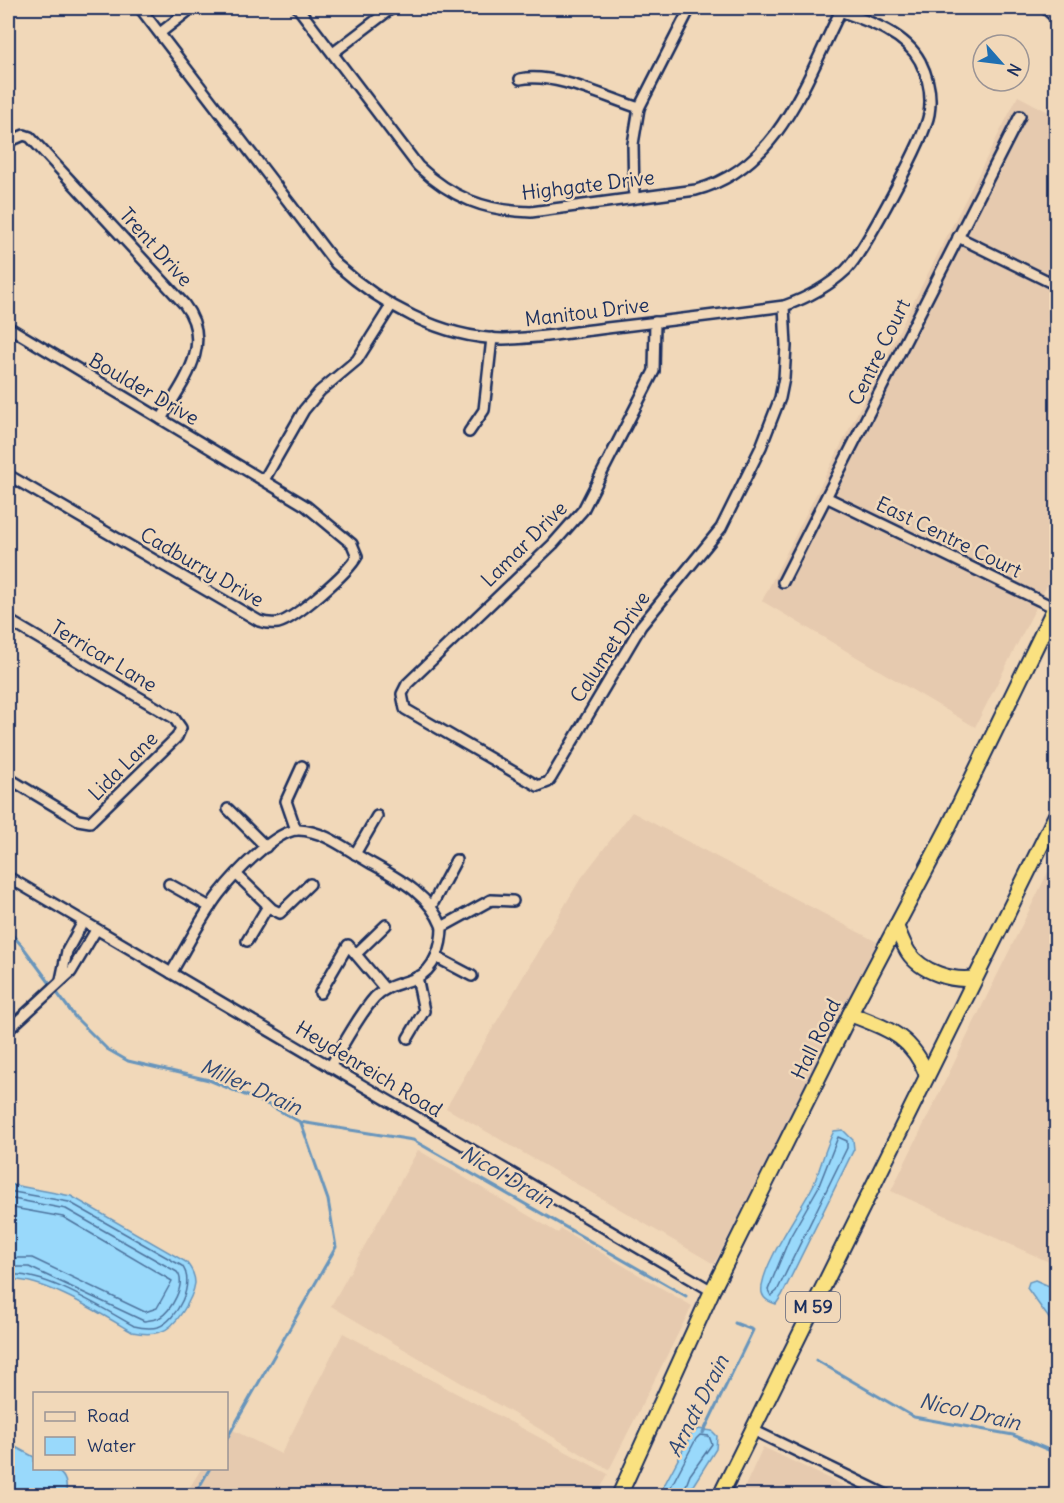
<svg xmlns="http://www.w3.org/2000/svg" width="1064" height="1503" viewBox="0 0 1064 1503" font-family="Delius,sans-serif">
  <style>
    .built { fill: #e6caaf }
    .water { fill: #99d9fb; stroke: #6795bc; stroke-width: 1.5 }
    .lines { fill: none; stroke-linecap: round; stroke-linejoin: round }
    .shore { stroke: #4d739d; stroke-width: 1.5 }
    .stream { stroke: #6795bc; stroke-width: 3 }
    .minor-casing { stroke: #1b2f5e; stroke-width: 14 }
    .highway-casing { stroke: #1b2f5e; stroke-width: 18 }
    .minor { stroke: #f1d8b9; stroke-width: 9 }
    .highway { stroke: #fae180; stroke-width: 14 }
    .labels { text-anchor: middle; stroke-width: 5; stroke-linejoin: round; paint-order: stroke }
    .shield { fill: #f1d8b9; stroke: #5b6279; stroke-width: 1.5 }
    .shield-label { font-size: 18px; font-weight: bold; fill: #1b2f5e }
    .street-label { font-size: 20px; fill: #1b2f5e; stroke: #f1d8b9 }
    .water-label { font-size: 21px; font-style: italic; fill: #2e4876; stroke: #f1d8b9 }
  </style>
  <rect width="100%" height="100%" fill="#f1d8b9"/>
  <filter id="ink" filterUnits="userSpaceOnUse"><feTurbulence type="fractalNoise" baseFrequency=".0167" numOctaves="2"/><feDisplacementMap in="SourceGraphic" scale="12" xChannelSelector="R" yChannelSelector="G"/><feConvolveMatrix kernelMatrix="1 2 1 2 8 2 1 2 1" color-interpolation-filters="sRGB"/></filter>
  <g filter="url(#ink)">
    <!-- built -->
    <g class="built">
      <polygon points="1018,96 1056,116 1056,568 975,727 762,601"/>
      <polygon points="632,812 877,942 786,1128 714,1264 446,1108 579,881"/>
      <polygon points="1048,872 1056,876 1056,1265 891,1191"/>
      <polygon points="418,1150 558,1233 561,1229 692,1306 609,1470 331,1306"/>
      <polygon points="343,1333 608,1474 597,1495 185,1495 201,1469 226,1468 227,1427 281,1454"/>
      <polygon points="763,1447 863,1495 741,1495"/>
    </g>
    <!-- water -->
    <g class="water">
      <path d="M 843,1130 L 853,1140 L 854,1149 L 782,1295 L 776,1304 C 770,1302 764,1300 762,1293 C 758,1269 803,1207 814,1184 C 821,1166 825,1148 834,1131 Z"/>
      <path d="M 8,1184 L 71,1196 L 186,1262 C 191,1268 195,1274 195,1283 C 193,1298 176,1328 160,1332 C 150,1335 142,1334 132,1332 C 101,1314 43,1277 8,1280 Z"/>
      <polygon points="1035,1280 1056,1289 1056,1328 1027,1288 1029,1282"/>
      <polygon points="698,1429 712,1431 717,1436 716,1449 687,1495 659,1495 691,1435"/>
      <path d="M 8,1443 L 34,1457 L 34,1468 C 55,1468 69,1471 66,1495 L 8,1495 Z"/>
    </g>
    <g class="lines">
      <!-- shore -->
      <g class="shore">
        <polygon points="838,1137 847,1141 847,1148 777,1291 771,1296 768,1290 790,1237 818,1188"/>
        <path d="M 8,1191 L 69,1202 L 182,1266 C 196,1283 177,1320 158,1327 C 150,1329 142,1328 134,1326 C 102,1308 44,1271 8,1275"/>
        <path d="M 8,1198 L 66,1209 L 177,1272 C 187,1284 171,1311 159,1318 C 154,1320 149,1320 144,1321 L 29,1267 L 8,1267"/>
        <polyline points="8,1207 63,1217 172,1281 157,1308 145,1312 32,1258 8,1258"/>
        <polyline points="666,1496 696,1439 700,1435 709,1436 712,1444 690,1475 682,1496"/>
      </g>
      <!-- stream -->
      <g class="stream">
        <polyline points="8,930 23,947 75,1017 107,1049 128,1061 209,1080 269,1105 300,1122 413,1140 686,1296"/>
        <polyline points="816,1360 914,1417 1013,1435 1056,1453"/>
        <polyline points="703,1433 753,1330 735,1323"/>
        <polyline points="226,1440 336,1247 328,1200 301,1123"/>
        <polyline points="194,1496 210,1468"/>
      </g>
      <!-- minor casing -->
      <g class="minor-casing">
        <g id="minor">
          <path d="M 140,8 L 336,264 C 381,304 440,338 503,339 C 538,339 572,332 607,328 C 666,321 725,314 784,306 C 807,298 828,287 846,270 C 864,252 925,138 929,114 C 932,96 928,77 920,61 C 905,33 868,21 840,11"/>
          <path d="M 298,8 L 418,166 C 452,198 485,211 531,212 L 696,190 C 780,168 807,77 842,8"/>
          <polyline points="1045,8 1056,18"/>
          <polyline points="160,33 192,8"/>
          <polyline points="333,53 392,8"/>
          <path d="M 520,79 C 555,72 605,97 639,108"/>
          <path d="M 8,142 L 24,135 L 30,137 L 184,304 C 215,344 183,382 161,419"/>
          <polyline points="634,198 633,144 639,108 690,8"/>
          <polyline points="958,237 1056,285"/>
          <polyline points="655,322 654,371 583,510 553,544 407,684 402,694 405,709 538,786 548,782 551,778 641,626 721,528 761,447 780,398 784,378 786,346 784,306"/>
          <path d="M 8,327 L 306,506 L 352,544 L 357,556 C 349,572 295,619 278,623 C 271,624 265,623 259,621 L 8,475"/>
          <polyline points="469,432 484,410 492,338"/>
          <polyline points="264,480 304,410 320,391 357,360 391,306"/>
          <polyline points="828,498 1055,608"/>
          <polyline points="783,582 1020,116"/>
          <polyline points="8,620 174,718 181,728 177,737 90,822 78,820 8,778"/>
          <polyline points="228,809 266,847"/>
          <polyline points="296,830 286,801 302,766"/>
          <polyline points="355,854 377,816"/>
          <polyline points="237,875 272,909 280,913 310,884"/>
          <polyline points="8,877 712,1291"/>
          <polyline points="169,884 210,907"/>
          <polyline points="432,905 456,860"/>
          <polyline points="247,941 268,906"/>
          <polyline points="356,954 386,925"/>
          <polyline points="436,957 472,976"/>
          <path d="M 171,973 C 187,947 200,919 219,894 C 233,876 276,829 299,830 C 325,831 347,850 369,862 C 399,879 429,894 442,927"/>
          <polyline points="61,980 67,951 83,922"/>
          <polyline points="320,993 348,945 385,989"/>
          <polyline points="8,1030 71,972 96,930"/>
          <polyline points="408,1038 424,1011 417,977"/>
          <path d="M 330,1067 C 344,1044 358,1016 375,997 C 387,985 401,984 416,978 C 435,970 442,945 442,927 L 491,900 L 513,901"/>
          <polyline points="753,1430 889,1496"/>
        </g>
      </g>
      <!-- highway casing -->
      <g class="highway-casing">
        <g id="highway">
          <path d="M 896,926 C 900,935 903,944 908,952 C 921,972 953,982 975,978"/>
          <path d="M 850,1014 C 888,1029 911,1035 927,1075"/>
          <polyline points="619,1496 712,1291 850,1014 949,826 1056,605"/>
          <polyline points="720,1496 1056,815"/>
        </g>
      </g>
      <!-- minor -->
      <use href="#minor" class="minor"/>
      <!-- highway -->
      <use href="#highway" class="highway"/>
    </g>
  </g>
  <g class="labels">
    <!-- shield labels -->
    <rect class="shield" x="786" y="1292" width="54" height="30" rx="4.5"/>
    <g class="shield-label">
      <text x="813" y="1313">M 59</text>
    </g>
    <!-- street labels -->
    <g class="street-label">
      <text transform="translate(588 185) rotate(-7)" y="7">Highgate Drive</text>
      <text transform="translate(156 247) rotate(48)" y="7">Trent Drive</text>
      <text transform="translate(587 312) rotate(-7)" y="7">Manitou Drive</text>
      <text transform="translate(879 352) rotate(-64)" y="7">Centre Court</text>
      <text transform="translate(144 389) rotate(30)" y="7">Boulder Drive</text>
      <text transform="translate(949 537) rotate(26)" y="7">East Centre Court</text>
      <text transform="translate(524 544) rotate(-45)" y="7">Lamar Drive</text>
      <text transform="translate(202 567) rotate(30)" y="7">Cadburry Drive</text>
      <text transform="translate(610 647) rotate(-57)" y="7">Calumet Drive</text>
      <text transform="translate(104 656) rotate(31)" y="7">Terricar Lane</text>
      <text transform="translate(123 766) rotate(-45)" y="7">Lida Lane</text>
      <text transform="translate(816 1039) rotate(-64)" y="7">Hall Road</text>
      <text transform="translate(369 1069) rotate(31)" y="7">Heydenreich Road</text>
    </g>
    <!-- water labels -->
    <g class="water-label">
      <text transform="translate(251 1087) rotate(24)" y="7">Miller Drain</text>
      <text transform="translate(507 1177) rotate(30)" y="7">Nicol Drain</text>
      <text transform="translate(698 1406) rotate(-63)" y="7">Arndt Drain</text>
      <text transform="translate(970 1412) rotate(13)" y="7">Nicol Drain</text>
    </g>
  </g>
  <!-- margin -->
  <rect width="1064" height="1503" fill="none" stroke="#f1d8b9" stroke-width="30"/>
  <rect x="15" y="15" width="1034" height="1473" fill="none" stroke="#1b2f5e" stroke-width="2" filter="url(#ink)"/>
  <!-- legend -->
  <rect x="33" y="1392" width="195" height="78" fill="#f1d8b9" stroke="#9b9495" stroke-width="1.5"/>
  <rect x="45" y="1412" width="30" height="9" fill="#f1d8b9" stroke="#9b9495" stroke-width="1.5"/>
  <text x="87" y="1422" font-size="18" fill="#1b2f5e">Road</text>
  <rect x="45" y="1437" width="30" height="18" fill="#99d9fb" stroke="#9b9495" stroke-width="1.5"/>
  <text x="87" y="1452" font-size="18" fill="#1b2f5e">Water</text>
  <!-- north arrow -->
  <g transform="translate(1001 63) rotate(118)"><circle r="28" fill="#f1d8b9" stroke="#9b9495" stroke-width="1.5"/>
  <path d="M0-4.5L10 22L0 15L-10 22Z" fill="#1f6fb2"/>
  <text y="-9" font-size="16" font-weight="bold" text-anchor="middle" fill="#1b2f5e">N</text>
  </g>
</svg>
